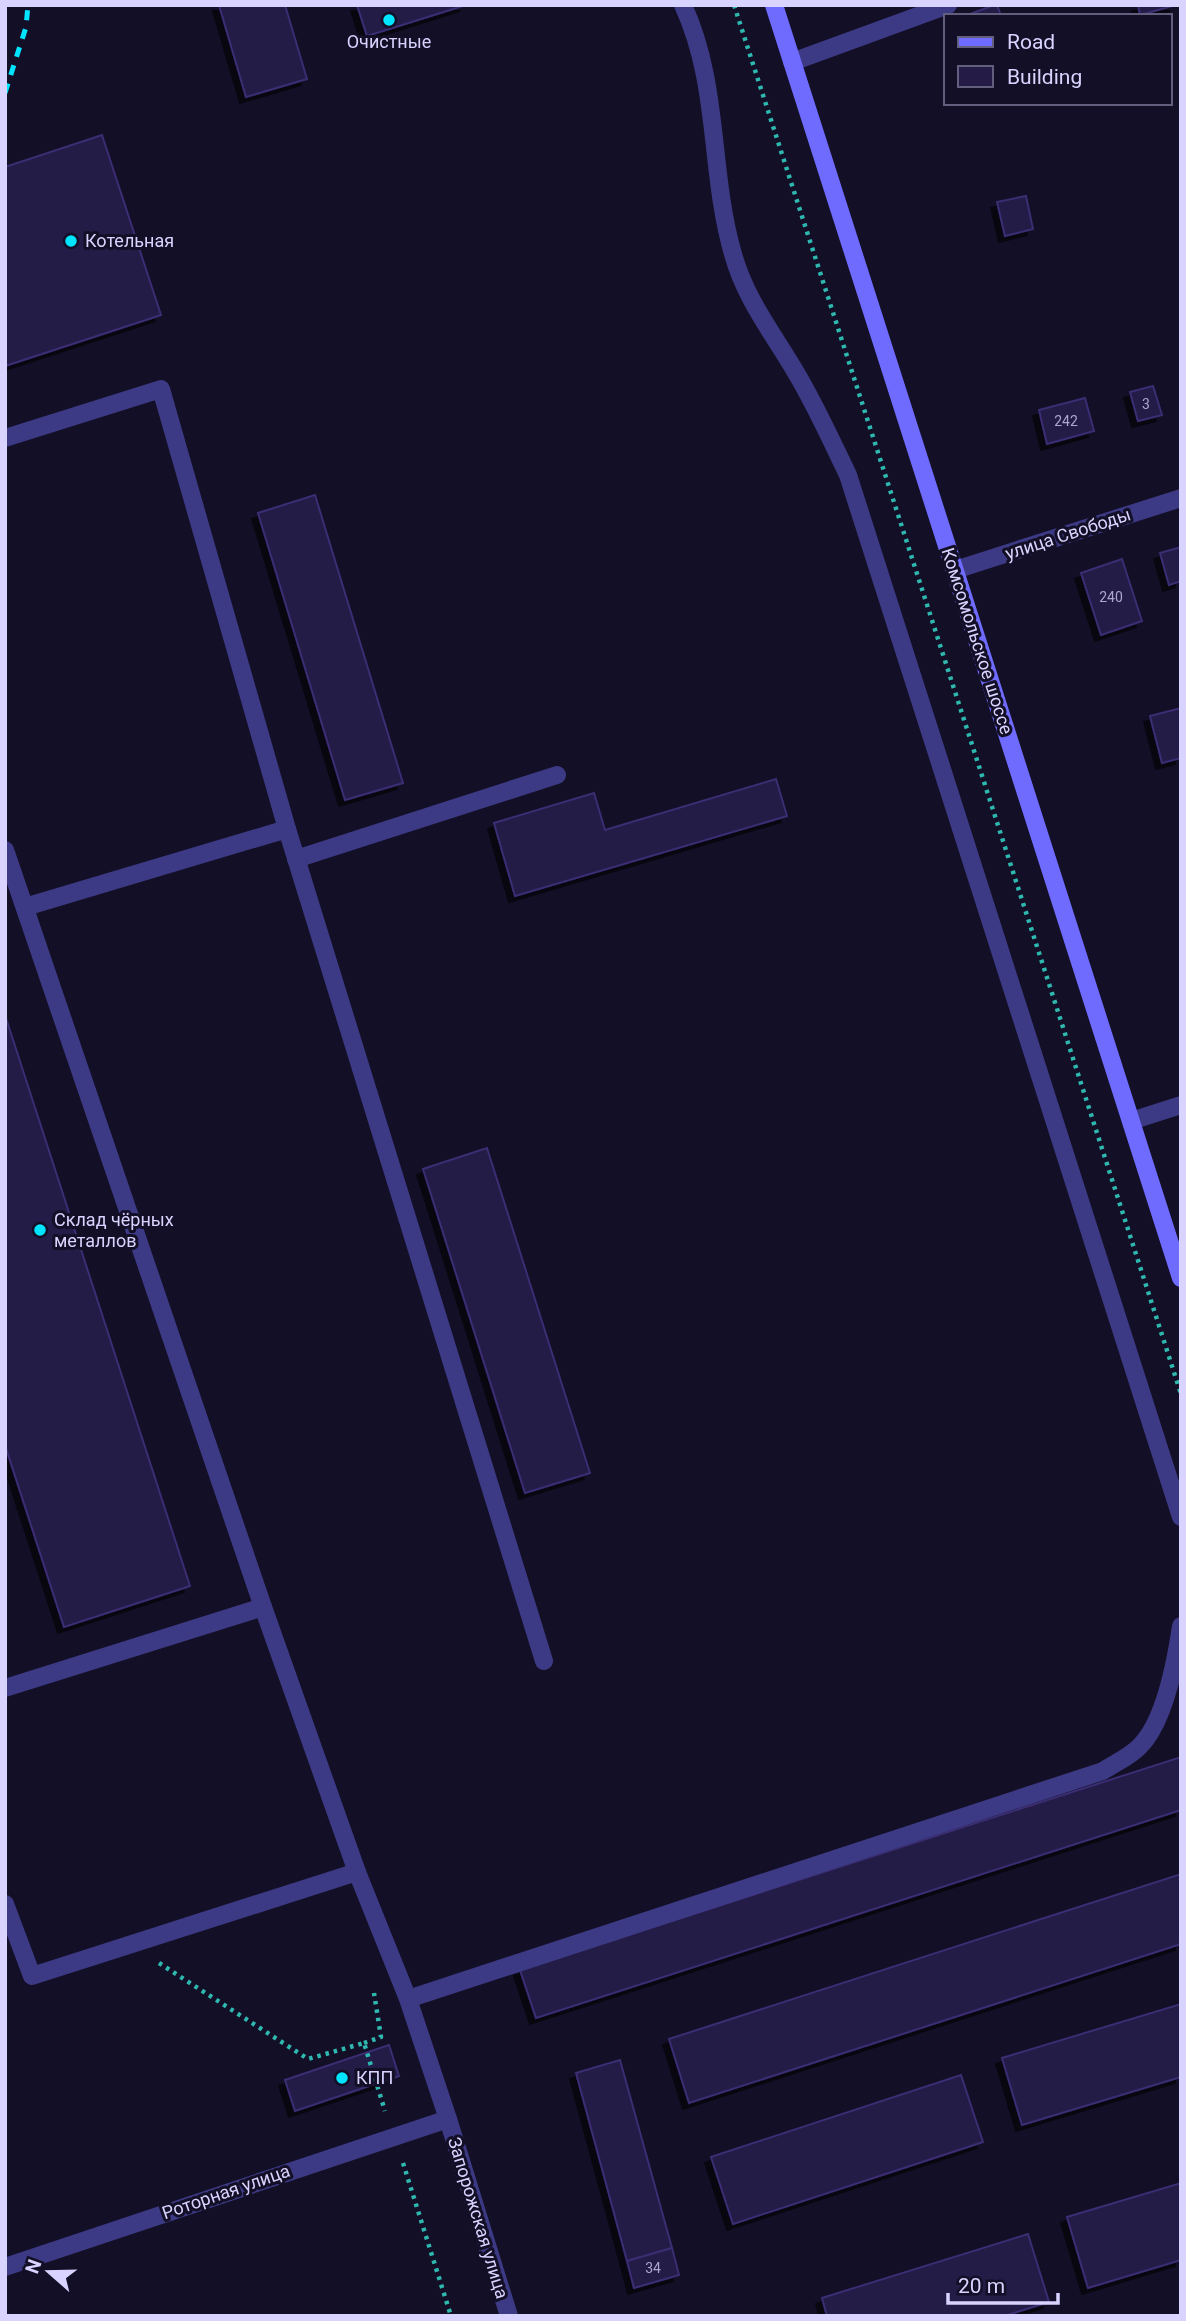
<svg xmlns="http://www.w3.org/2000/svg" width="1186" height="2321" viewBox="0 0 1186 2321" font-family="Roboto,sans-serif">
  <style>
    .building { fill: #241b47; stroke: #3b2d73; stroke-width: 2; filter: url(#shadow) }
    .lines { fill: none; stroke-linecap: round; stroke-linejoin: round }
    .path { stroke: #2fb8b0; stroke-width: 4.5; stroke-dasharray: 3.5 5; stroke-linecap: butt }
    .service { stroke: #3d3a85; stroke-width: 18 }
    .minor { stroke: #3d3a85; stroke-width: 18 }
    .secondary { stroke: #6f6bff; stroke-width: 18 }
    .rail { stroke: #00e5ff; stroke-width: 5; stroke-dasharray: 10 9; stroke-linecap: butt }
    .poi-dot { fill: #00e5ff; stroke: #130f26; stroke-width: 2.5 }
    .labels { text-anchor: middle; stroke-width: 6; stroke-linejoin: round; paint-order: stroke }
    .number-label { font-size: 14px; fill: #aca6d1 }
    .poi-label { font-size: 18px; fill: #d9d4ff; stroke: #130f26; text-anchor: start }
    .street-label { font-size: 18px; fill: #d9d4ff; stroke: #130f26 }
  </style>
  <defs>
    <filter id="shadow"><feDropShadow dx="-6" dy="6" stdDeviation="0" flood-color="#0009"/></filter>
  </defs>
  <rect width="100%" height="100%" fill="#130f26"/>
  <!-- building -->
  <g class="building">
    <polygon points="219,5 285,5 307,79 246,97"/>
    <polygon points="357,5 466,5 367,36"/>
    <polygon points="994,5 997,5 1001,16 965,16"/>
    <polygon points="1138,5 1176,5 1140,15"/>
    <polygon points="102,135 161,315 5,366 5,167"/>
    <polygon points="1026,196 1033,229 1005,236 997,202"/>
    <polygon points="1153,386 1162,415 1138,421 1130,392"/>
    <polygon points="1085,398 1094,431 1047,444 1039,410"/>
    <polygon points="315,495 403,783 345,800 258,513"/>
    <polygon points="1181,547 1181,581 1169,585 1160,553"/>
    <polygon points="1122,559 1142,621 1101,635 1081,573"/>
    <polygon points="1181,708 1181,758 1162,763 1150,716"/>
    <polygon points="776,779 787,816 515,896 494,823 594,793 605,830"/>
    <polygon points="5,1015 190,1586 64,1627 5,1445"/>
    <polygon points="487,1148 590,1473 525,1493 423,1169"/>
    <polygon points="1181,1757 1181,1810 536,2018 520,1970"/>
    <polygon points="1181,1874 1181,1944 689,2103 669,2039"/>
    <polygon points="1181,2004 1181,2077 1022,2125 1002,2058"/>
    <polygon points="389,2045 399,2076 295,2111 285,2080"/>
    <polygon points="620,2060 672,2248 627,2261 576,2073"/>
    <polygon points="961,2075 983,2142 733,2224 711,2157"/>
    <polygon points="1181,2183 1181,2260 1088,2288 1067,2217"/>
    <polygon points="1028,2234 1049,2302 1004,2316 827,2316 822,2298"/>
    <polygon points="672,2248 679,2275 634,2288 627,2261"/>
  </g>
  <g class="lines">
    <!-- path -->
    <g class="path">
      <polyline points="734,5 1181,1394"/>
      <polyline points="159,1963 308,2059 364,2043 385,2111"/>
      <polyline points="364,2043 381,2037 374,1993"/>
      <polyline points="403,2163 451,2316"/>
    </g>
    <!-- service -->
    <g class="service">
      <path d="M 683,5 C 720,85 709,171 733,254 C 745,298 772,332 795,371 C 815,404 831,440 848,475 L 1181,1517"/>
      <polyline points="5,438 161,389 287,829"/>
      <polyline points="5,850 263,1607 357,1872 408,1999 448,2119 5,2267"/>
      <polyline points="296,859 557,775"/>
      <polyline points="25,907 287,829 544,1661"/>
      <polyline points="5,1688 263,1607"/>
      <polyline points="5,1904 32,1976 357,1872"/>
      <path d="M 408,1999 L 1103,1771 C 1115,1763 1131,1756 1140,1746 C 1165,1721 1176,1660 1181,1626"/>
    </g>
    <!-- minor -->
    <g class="minor">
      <polyline points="792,62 948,5"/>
      <polyline points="955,570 1181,498"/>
      <polyline points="1131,1121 1181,1105"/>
      <polyline points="448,2119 509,2316"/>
    </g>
    <!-- secondary -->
    <polyline class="secondary" points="774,5 1181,1278"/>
    <!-- rail -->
    <polyline class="rail" points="5,93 26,27 28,5"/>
  </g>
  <!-- markers -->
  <g class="poi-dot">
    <circle cx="389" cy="20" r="7"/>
    <circle cx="71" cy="241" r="7"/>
    <circle cx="40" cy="1230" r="7"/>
    <circle cx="342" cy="2078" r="7"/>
  </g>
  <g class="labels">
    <!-- number labels -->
    <g class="number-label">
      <text x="1146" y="409">3</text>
      <text x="1066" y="426">242</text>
      <text x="1111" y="602">240</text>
      <text x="653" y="2273">34</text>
    </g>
    <!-- poi labels -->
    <g class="poi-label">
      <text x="389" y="48" text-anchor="middle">Очистные</text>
      <text x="85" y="247">Котельная</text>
      <text x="54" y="1226">Склад чёрных<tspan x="54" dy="21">металлов</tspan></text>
      <text x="356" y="2084">КПП</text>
    </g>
    <!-- street labels -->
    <g class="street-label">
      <text transform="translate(1068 534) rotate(-18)" y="6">улица Свободы</text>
      <text transform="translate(977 641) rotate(72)" y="6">Комсомольское шоссе</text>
      <text transform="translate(226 2192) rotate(-19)" y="6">Роторная улица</text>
      <text transform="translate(478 2218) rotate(73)" y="6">Запорожская улица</text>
    </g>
  </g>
  <!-- border -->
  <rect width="1186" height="2321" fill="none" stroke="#d9d4ff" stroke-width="14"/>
  <!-- legend -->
  <rect x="944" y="14" width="228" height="91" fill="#130f26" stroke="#625e7d" stroke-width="2"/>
  <rect x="958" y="37" width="35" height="10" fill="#6f6bff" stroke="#625e7d" stroke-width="2"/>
  <text x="1007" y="49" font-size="21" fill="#d9d4ff">Road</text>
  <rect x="958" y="66" width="35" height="21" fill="#241b47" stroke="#625e7d" stroke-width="2"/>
  <text x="1007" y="84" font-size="21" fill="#d9d4ff">Building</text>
  <!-- north arrow -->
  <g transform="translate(49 2272) rotate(290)" stroke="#130f26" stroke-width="5" paint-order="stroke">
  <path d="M0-5L12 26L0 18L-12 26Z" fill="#d9d4ff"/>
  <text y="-10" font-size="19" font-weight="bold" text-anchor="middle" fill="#d9d4ff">N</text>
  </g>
  <!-- scale -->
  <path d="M948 2293v10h110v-10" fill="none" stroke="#d9d4ff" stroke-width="3.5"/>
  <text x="958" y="2293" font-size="21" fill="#d9d4ff" stroke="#130f26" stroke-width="5" paint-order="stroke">20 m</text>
</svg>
